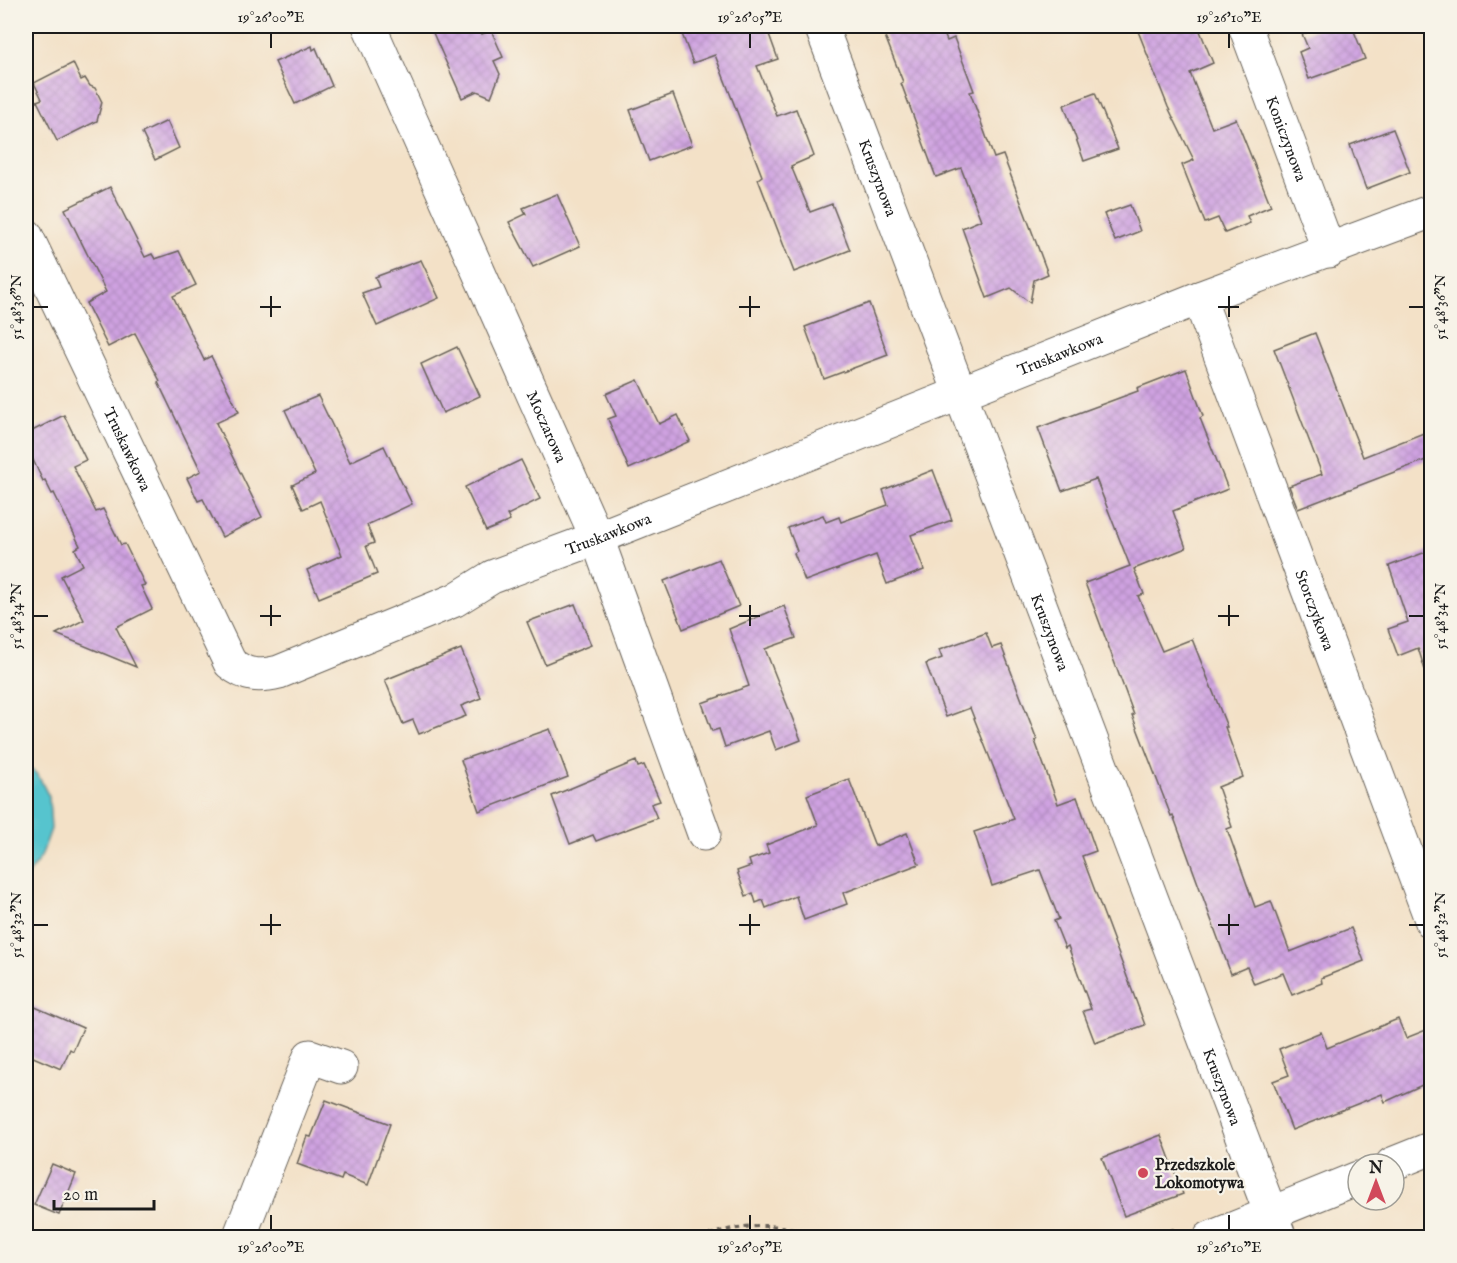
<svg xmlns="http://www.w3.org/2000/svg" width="1457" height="1263" viewBox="0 0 1457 1263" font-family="'IM FELL English',serif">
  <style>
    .water { fill: #57c4ce; stroke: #3a7075; stroke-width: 1.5 }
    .building { fill: url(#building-cross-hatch) }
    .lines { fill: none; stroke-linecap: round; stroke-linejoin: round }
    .minor-casing { stroke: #676158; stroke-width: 35 }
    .path { stroke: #676158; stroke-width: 4; stroke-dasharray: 4.5 4.5; stroke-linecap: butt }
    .minor { stroke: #fff; stroke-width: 33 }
    .ticks { fill: none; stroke: #1c1c1c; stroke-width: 2 }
    .poi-dot { fill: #d1495b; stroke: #f7f3e8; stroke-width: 2 }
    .labels { text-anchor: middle; stroke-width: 4.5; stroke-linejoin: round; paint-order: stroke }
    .street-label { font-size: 16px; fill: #1c1c1c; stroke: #f7f3e8 }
    .poi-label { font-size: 16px; font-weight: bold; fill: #1c1c1c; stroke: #f7f3e8; text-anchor: start }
    .neatline { fill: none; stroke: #1c1c1c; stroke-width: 2 }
    .ticks-label { font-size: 15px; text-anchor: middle; fill: #1c1c1c }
  </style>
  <defs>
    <pattern id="building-cross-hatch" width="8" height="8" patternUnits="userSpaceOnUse" patternTransform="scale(1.5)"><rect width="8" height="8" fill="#cfa2e1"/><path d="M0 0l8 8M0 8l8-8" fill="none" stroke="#b18bc0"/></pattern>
  </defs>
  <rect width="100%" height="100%" fill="#f7f3e8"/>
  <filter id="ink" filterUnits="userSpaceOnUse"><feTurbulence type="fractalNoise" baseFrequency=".0167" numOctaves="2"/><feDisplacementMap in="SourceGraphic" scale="12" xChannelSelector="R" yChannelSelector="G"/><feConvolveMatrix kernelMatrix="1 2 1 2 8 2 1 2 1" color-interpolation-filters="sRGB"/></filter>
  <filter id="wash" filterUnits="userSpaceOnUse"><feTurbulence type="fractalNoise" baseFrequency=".008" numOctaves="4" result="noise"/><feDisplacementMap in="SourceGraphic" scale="24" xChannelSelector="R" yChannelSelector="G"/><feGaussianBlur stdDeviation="1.35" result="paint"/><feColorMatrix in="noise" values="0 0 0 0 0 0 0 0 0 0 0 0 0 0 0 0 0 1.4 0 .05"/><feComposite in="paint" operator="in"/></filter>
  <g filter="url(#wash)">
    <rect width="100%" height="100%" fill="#f3e1c7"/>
    <!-- water -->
    <polygon class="water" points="26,765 38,775 49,797 51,829 41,857 26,878"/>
    <g id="blocks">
      <!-- building -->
      <g class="building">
        <polygon points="450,26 479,26 482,34 491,30 503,57 494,61 500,74 491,97 477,91 462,98 433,33"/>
        <polygon points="679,26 766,26 778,59 757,66 777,116 796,109 814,156 791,166 810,212 832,204 850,250 794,272 758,179 762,176 715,55 693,63"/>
        <polygon points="881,26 941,26 947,41 954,38 974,91 970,92 994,158 1003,155 1048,274 1034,280 1030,303 1011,288 987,298 962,228 981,220 961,168 936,177 901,83 903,82"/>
        <polygon points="1136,26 1198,26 1213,63 1190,73 1212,128 1236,119 1271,206 1247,216 1250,223 1225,233 1218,218 1205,223 1182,165 1194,160 1168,107"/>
        <polygon points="1326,26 1352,26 1365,59 1309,79 1299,52 1308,48 1302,34"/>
        <polygon points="312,46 313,50 316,48 332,86 295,104 275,62"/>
        <polygon points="73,63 81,80 85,78 90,86 95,88 102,102 97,121 57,141 37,101 42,99 34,83"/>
        <polygon points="1095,93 1118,149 1084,161 1064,105"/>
        <polygon points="673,94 692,145 649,161 630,110"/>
        <polygon points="167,121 179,148 155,160 142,133"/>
        <polygon points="1393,129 1410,172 1366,189 1350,145"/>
        <polygon points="110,187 145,257 152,254 155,259 179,251 196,285 173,296 204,360 211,356 239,412 216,423 262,517 222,537 203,499 198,501 187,478 201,471 158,382 160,381 135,333 108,347 86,303 106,292 65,209"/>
        <polygon points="557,194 580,246 533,267 509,222 526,214 523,208"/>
        <polygon points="1130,205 1140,231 1115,241 1104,214"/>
        <polygon points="421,260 439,298 377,326 362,293 379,287 375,277"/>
        <polygon points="869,303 888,355 824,379 805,327"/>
        <polygon points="1315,333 1363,457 1431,430 1431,458 1298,509 1289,486 1322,474 1274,349"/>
        <polygon points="457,347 480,396 443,413 421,364"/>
        <polygon points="1186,369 1203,416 1200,418 1228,489 1173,511 1186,548 1134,569 1144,594 1138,596 1162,651 1192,639 1227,727 1225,727 1243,777 1218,787 1232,827 1227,829 1255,907 1271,901 1290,952 1351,928 1364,961 1321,978 1322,983 1292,995 1283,973 1254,984 1247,967 1231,974 1173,815 1171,816 1132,715 1134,715 1085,583 1130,566 1096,479 1062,491 1038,428 1138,391 1137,388"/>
        <polygon points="638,380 659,424 678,415 690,441 629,469 608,419 616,416 606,394"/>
        <polygon points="318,396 350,462 384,446 412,504 367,525 374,543 366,546 377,574 319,598 307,570 342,555 320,501 303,509 292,485 315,474 285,410"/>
        <polygon points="64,415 86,460 73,466 96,512 103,509 121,545 125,544 145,585 141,586 152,609 116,627 136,667 56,634 84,620 61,576 83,565 75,549 80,546 54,493 52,494 45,480 43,481 26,445 26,434"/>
        <polygon points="521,460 540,499 507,515 510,521 486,531 465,487"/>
        <polygon points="933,470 952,520 911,535 924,570 887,584 876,555 805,581 794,553 797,551 788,528 823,515 826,522 839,517 841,522 888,505 883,490"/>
        <polygon points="1431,550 1431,675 1427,676 1418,648 1398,656 1388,629 1408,622 1389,566"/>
        <polygon points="719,559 739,606 683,629 664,581"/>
        <polygon points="575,604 591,645 545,664 527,622"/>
        <polygon points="784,606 796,638 765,649 801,740 776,750 769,731 725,747 719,729 712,731 702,703 749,686 729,629"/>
        <polygon points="986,633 992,648 1001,645 1037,740 1035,741 1058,804 1077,797 1096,851 1082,856 1145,1025 1095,1043 1083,1011 1091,1009 1068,946 1065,948 1054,921 1059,919 1040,870 992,886 974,832 1014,819 970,708 946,717 926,664 942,658 939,650"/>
        <polygon points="461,649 481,698 461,706 466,716 419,734 413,720 403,724 385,680"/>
        <polygon points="550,729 568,777 479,811 461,760"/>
        <polygon points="636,761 638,767 644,765 660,801 651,804 657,818 596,841 593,835 570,844 552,796"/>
        <polygon points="849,779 875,846 907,833 919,864 843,893 847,904 804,920 796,896 766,908 763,900 756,903 753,893 746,896 737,871 751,866 749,860 769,853 766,845 818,825 807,795"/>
        <polygon points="26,1003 83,1028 73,1051 70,1049 61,1069 26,1054"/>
        <polygon points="1398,1019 1406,1038 1431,1028 1431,1081 1385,1102 1382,1094 1292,1130 1273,1081 1289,1075 1279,1049 1321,1032 1327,1048"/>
        <polygon points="326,1100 390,1124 368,1185 343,1175 341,1180 297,1164 307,1136 311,1137"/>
        <polygon points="1161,1135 1183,1194 1124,1216 1102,1158"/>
        <polygon points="52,1164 76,1174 59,1215 34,1205"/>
      </g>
    </g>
  </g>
  <g filter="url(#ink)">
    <use href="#blocks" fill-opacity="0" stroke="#676158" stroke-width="1.5"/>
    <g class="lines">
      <!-- minor casing -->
      <g class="minor-casing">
        <g id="minor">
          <path id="s1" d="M 821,26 L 1280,1238"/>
          <path id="s2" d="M 1245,26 L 1329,251"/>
          <path id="s3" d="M 370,28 L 597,538 L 704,834"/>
          <path id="s4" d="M 26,235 L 230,663 C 246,676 258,677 279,672 L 455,600 L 492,577 L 597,538 L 1199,298 L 1432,211"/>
          <path id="s5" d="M 1199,298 L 1432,922"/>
          <polyline points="1392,1164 1432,1148"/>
          <polyline points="239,1238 310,1056 341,1067"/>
          <polyline points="1210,1238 1358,1178"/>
        </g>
      </g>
      <!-- path -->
      <g class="path">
        <path d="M 701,1238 C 740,1223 782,1221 822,1238"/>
        <polyline points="1153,1238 1178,1228"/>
      </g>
      <!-- minor -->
      <use href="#minor" class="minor"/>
    </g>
  </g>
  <!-- ticks -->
  <path class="ticks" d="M 271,33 L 271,48M 750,33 L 750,48M 1229,33 L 1229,48M 271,296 L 271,317M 750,296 L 750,317M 1229,296 L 1229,317M 33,307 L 48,307M 260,307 L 281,307M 739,307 L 760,307M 1218,307 L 1239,307M 1409,307 L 1424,307M 271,605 L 271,626M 750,605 L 750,626M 1229,605 L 1229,626M 33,616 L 48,616M 260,616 L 281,616M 739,616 L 760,616M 1218,616 L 1239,616M 1409,616 L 1424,616M 271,914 L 271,935M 750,914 L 750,935M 1229,914 L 1229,935M 33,925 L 48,925M 260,925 L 281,925M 739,925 L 760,925M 1218,925 L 1239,925M 1409,925 L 1424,925M 271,1215 L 271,1230M 750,1215 L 750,1230M 1229,1215 L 1229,1230"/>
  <!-- markers -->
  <circle class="poi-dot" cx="1143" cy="1173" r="6"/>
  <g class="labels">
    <!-- street labels -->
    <g class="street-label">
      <text dy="6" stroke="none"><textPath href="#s2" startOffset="120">Koniczynowa</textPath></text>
      <text dy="6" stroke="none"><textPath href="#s1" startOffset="162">Kruszynowa</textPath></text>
      <text dy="6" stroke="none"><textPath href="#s4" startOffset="1370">Truskawkowa</textPath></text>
      <text dy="6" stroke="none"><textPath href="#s3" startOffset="436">Moczarowa</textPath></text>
      <text dy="6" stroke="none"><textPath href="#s4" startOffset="237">Truskawkowa</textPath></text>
      <text dy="6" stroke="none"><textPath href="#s4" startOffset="884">Truskawkowa</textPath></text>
      <text dy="6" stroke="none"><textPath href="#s5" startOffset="333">Storczykowa</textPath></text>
      <text dy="6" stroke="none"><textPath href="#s1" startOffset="648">Kruszynowa</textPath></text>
      <text dy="6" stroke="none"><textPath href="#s1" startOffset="1134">Kruszynowa</textPath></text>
    </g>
    <!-- poi labels -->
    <g class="poi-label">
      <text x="1155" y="1170">Przedszkole<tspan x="1155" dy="18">Lokomotywa</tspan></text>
    </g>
  </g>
  <!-- margin -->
  <rect width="1457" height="1263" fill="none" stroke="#f7f3e8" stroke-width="66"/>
  <!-- north arrow -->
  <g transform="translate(1376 1182)"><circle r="28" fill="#f7f3e8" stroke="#9f9d96" stroke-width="1.5"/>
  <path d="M0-4.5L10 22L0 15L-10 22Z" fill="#d1495b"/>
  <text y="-9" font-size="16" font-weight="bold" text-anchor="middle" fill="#1c1c1c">N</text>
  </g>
  <!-- scale -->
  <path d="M54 1200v9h100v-9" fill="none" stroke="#1c1c1c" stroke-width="3"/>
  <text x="63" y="1200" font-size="18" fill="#1c1c1c" stroke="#f7f3e8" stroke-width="4.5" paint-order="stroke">20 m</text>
  <rect x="33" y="33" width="1391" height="1197" class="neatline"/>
  <g class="ticks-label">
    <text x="271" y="22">19°26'00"E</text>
    <text x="750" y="22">19°26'05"E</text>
    <text x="1229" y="22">19°26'10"E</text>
    <text transform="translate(16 307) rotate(-90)" y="5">51°48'36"N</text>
    <text transform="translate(1440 307) rotate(-90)" y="5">51°48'36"N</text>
    <text transform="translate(16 616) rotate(-90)" y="5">51°48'34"N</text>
    <text transform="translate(1440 616) rotate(-90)" y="5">51°48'34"N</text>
    <text transform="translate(16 925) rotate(-90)" y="5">51°48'32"N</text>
    <text transform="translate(1440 925) rotate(-90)" y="5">51°48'32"N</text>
    <text x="271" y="1252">19°26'00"E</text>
    <text x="750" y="1252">19°26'05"E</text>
    <text x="1229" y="1252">19°26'10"E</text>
  </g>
</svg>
